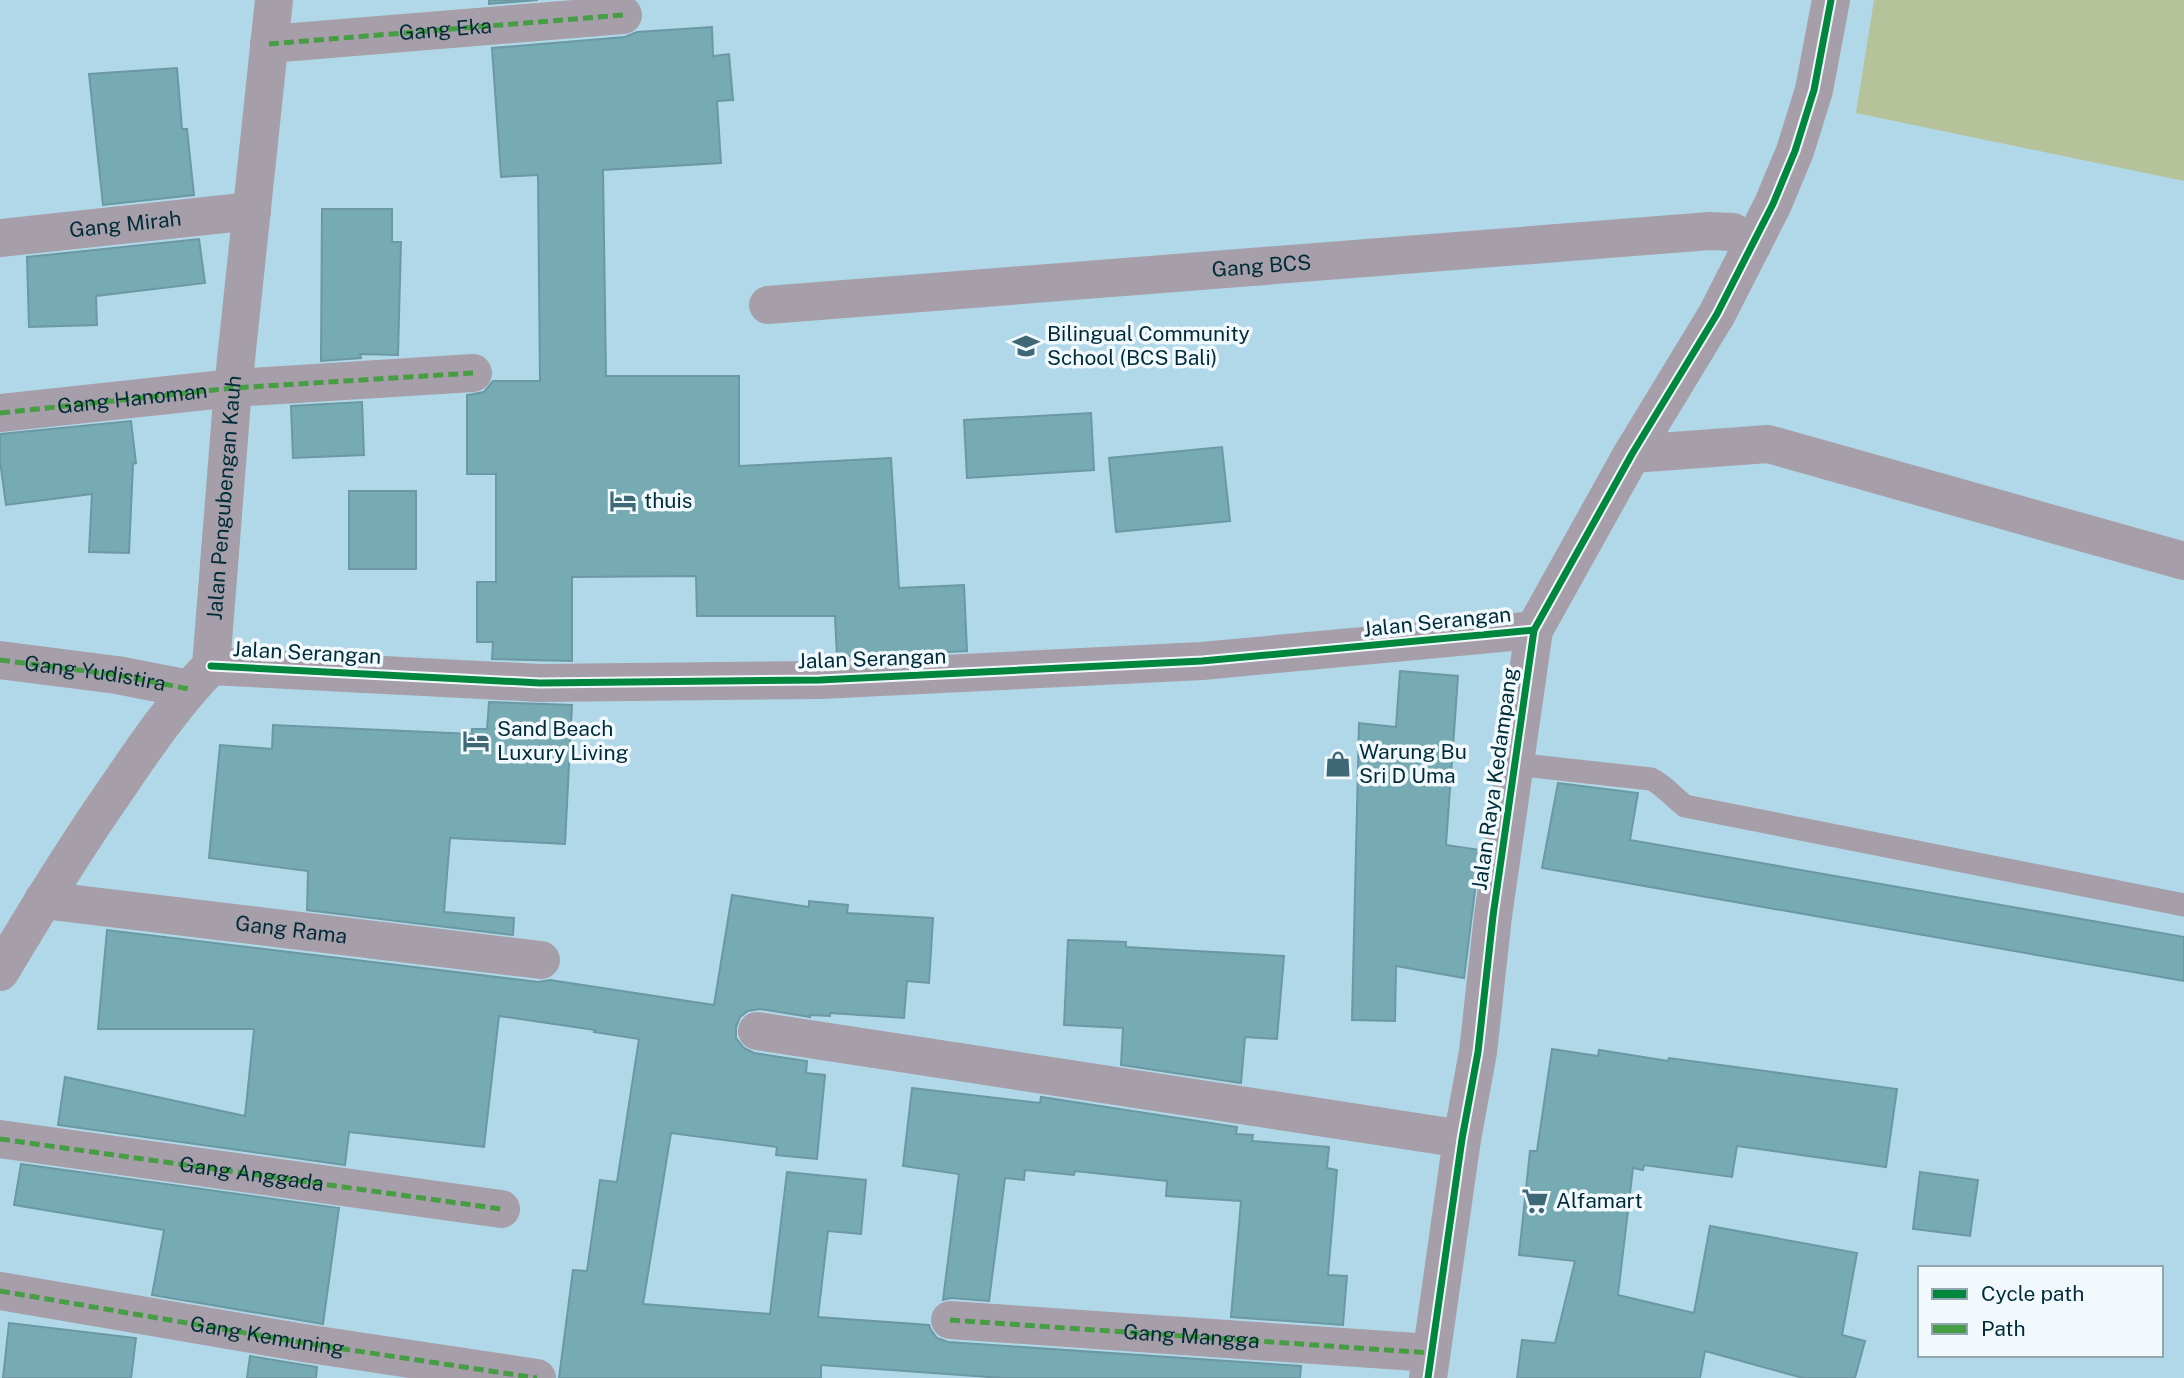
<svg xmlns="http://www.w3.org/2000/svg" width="2184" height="1378" viewBox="0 0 2184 1378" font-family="'Public Sans',sans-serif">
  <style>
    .green { fill: #b5c29a }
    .building { fill: #76abb4; stroke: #6b98a2; stroke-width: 2 }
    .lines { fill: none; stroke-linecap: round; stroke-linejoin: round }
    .service { stroke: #a69ea8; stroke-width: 23 }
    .minor { stroke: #a69ea8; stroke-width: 38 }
    .tertiary { stroke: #a69ea8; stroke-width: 38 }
    .quiet { stroke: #469d44; stroke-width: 5; stroke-dasharray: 10 5; stroke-linecap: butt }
    .cycleway-casing { stroke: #f1f9fd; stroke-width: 11 }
    .cycleway { stroke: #00873e; stroke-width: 7 }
    .labels { text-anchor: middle; stroke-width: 7; stroke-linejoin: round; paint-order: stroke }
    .street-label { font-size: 21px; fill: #002c39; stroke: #f1f9fd }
    .poi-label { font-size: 21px; fill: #002c39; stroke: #f1f9fd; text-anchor: start }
  </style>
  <rect width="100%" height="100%" fill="#b1d8e8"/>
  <!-- green -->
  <polygon class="green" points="1874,0 2184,0 2184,181 1856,113"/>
  <!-- building -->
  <g class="building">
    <polygon points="489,0 538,0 489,4"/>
    <polygon points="712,27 713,56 729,54 733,100 717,101 721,163 603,170 606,376 739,376 739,466 891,458 899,588 964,585 967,651 837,657 835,616 697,616 696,576 572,577 572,661 492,659 493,642 477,642 477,582 496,582 496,474 467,474 467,395 484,392 493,381 540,381 538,175 501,177 492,48 625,37 637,32"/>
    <polygon points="177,68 182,129 187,129 194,195 103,205 89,74"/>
    <polygon points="322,209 392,209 392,242 401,242 398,355 360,354 361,358 321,361"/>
    <polygon points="199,239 205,283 96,296 97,325 29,327 27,257"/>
    <polygon points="362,402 364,455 293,458 291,406"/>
    <polygon points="1091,413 1094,470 967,478 964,420"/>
    <polygon points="131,421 136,463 133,464 129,553 89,552 92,494 6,505 0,461 0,434"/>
    <polygon points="1222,447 1230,521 1116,532 1109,458"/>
    <rect x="349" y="491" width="67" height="78"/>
    <polygon points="1400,671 1458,676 1446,845 1480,850 1464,978 1396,966 1395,1021 1352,1020 1359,723 1396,727"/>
    <polygon points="489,702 572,705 565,844 450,838 444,912 514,918 513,935 307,910 308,871 209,858 220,745 272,749 273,725 472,734 472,729 487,729"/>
    <polygon points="1558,783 1638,793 1630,840 2184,937 2184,981 1542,868"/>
    <polygon points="732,895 809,907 809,901 848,905 847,913 933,918 929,983 907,981 904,1018 830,1013 830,1016 810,1015 810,1017 760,1009 748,1011 740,1017 736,1027 736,1038 744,1048 754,1053 807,1061 806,1073 825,1075 817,1159 776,1155 777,1147 671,1133 643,1304 770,1314 787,1172 866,1180 861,1234 828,1231 818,1317 929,1325 931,1330 937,1338 948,1342 1301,1366 1300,1378 1003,1378 821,1365 821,1378 559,1378 573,1270 587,1271 600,1180 617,1182 639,1039 594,1032 595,1030 499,1016 484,1147 349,1132 345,1165 58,1125 65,1077 245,1116 254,1029 98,1029 107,930 538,982 550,980 714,1005"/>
    <polygon points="1068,940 1126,942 1126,947 1284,956 1277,1039 1245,1037 1241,1083 1121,1065 1123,1028 1064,1025"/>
    <polygon points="1552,1049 1598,1056 1599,1050 1668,1061 1669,1058 1897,1089 1886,1167 1737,1146 1732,1177 1644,1165 1643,1170 1633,1168 1618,1295 1694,1313 1710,1226 1857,1253 1842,1335 1865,1341 1855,1378 1803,1378 1705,1351 1700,1378 1517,1378 1522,1340 1555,1343 1575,1261 1519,1255 1530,1151 1537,1151"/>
    <polygon points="912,1088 1040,1103 1041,1097 1237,1127 1236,1134 1253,1135 1252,1141 1329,1147 1327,1168 1337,1170 1328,1275 1347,1276 1343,1325 1231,1317 1241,1201 1166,1196 1167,1181 1075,1171 1074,1175 1025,1170 1024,1180 1005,1178 989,1301 951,1298 943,1300 959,1174 903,1166"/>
    <polygon points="21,1164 339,1208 323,1324 152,1295 164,1230 14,1205"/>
    <polygon points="1920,1172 1978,1180 1970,1236 1913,1229"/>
    <polygon points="9,1323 136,1338 131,1378 3,1378"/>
    <polygon points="250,1356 317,1367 316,1378 247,1378"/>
  </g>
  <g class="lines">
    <!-- service -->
    <path class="service" d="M 1514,764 L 1651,779 C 1664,785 1673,797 1685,806 L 2184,905"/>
    <!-- minor -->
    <g class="minor">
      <polyline points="269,44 623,15"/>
      <path id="s1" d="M 0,238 L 252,211"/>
      <path id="s2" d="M 768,305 L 1710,231 L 1733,232 L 1753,244"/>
      <polyline points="0,413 233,388 473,373"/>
      <polyline points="1632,454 1768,444 2184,561"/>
      <polyline points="0,660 117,675 189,689"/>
      <path id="s3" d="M 43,900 L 541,960"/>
      <polyline points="757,1031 1462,1139"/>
      <path id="s4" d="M 0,1139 L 501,1209"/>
      <path id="s5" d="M 0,1291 L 304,1343 L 537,1378"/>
      <path id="s6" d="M 950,1320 L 1431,1353"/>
    </g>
    <!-- tertiary -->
    <g class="tertiary">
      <polyline points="211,666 540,683 820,680 1202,661 1534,630"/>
      <path id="s7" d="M 0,972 C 37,910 75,848 117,788 C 146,745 175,703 211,666 L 233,388 L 274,0"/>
      <polyline points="1428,1378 1462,1139 1478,1052 1493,916 1534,630 1632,454 1717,314 1773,204 1795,151 1814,90 1831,0"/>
    </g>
    <!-- quiet -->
    <g class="quiet">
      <path id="s8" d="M 269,44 L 623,15"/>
      <path id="s9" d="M 0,413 L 233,388 L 473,373"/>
      <path id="s10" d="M 0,660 L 117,675 L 189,689"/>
      <polyline points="0,1139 501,1209"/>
      <polyline points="0,1291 304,1343 537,1378"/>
      <polyline points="950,1320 1431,1353"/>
    </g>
    <!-- cycleway casing -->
    <g class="cycleway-casing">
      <g id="cycleway">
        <polyline points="211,666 540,683 820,680 1202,661 1534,630"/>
        <polyline points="1428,1378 1462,1139 1478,1052 1493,916 1534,630 1632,454 1717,314 1773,204 1795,151 1814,90 1831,0"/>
      </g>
    </g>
    <!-- cycleway -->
    <use href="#cycleway" class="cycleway"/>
  </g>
  <!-- icons -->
  <defs>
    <g id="school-bare" transform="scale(2.1)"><path d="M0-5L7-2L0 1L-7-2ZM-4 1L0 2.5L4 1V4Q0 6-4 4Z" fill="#3e6876" stroke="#f1f9fd" stroke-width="2.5" paint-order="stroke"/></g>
    <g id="hotel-bare" transform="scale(2.1)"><path d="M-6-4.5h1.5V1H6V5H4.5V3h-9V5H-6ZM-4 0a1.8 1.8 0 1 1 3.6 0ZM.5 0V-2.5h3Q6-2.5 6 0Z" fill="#3e6876" stroke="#f1f9fd" stroke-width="2.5" paint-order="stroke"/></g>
    <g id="shop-bare" transform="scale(2.1)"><path d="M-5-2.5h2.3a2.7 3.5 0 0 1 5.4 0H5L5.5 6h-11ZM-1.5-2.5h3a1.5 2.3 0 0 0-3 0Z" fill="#3e6876" stroke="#f1f9fd" stroke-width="2.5" paint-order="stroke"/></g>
    <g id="supermarket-bare" transform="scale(2.1)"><path d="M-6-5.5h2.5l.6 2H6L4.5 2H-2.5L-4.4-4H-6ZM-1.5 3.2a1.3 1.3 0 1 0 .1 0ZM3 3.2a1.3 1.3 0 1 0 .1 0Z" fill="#3e6876" stroke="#f1f9fd" stroke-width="2.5" paint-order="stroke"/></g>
  </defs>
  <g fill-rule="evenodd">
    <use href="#school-bare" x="1026" y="346"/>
    <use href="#hotel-bare" x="623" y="501"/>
    <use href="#hotel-bare" x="476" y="741"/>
    <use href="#shop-bare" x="1338" y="764"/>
    <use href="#supermarket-bare" x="1535" y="1201"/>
  </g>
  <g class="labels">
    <!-- street labels -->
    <g class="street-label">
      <text dy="7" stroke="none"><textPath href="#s8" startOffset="177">Gang Eka</textPath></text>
      <text dy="7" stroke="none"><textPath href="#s1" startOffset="126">Gang Mirah</textPath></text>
      <text dy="7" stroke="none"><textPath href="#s2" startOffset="495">Gang BCS</textPath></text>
      <text dy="7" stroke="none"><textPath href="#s9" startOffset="133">Gang Hanoman</textPath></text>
      <text dy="7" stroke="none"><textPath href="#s7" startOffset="541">Jalan Pengubengan Kauh</textPath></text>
      <text transform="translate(1437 622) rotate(-6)" y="7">Jalan Serangan</text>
      <text transform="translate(307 653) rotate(3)" y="7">Jalan Serangan</text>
      <text transform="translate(872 659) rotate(-2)" y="7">Jalan Serangan</text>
      <text dy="7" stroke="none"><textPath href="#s10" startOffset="96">Gang Yudistira</textPath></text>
      <text transform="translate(1495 779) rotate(-82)" y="7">Jalan Raya Kedampang</text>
      <text dy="7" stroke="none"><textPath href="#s3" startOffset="250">Gang Rama</textPath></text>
      <text dy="7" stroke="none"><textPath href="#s4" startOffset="254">Gang Anggada</textPath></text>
      <text dy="7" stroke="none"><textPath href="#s5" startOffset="271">Gang Kemuning</textPath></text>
      <text dy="7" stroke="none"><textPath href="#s6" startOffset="242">Gang Mangga</textPath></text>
    </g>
    <!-- poi labels -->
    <g class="poi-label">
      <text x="1047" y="341">Bilingual Community<tspan x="1047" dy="24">School (BCS Bali)</tspan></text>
      <text x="644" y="508">thuis</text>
      <text x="497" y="736">Sand Beach<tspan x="497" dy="24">Luxury Living</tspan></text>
      <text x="1359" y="759">Warung Bu<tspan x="1359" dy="24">Sri D Uma</tspan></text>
      <text x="1556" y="1208">Alfamart</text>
    </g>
  </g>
  <!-- legend -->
  <rect x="1918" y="1266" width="245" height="91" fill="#f1f9fd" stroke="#91a7af" stroke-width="2"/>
  <rect x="1932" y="1289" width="35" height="10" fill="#00873e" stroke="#91a7af" stroke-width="2"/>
  <text x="1981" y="1301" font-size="21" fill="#002c39">Cycle path</text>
  <rect x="1932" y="1324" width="35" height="10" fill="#469d44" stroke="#91a7af" stroke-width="2"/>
  <text x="1981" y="1336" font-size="21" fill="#002c39">Path</text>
</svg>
